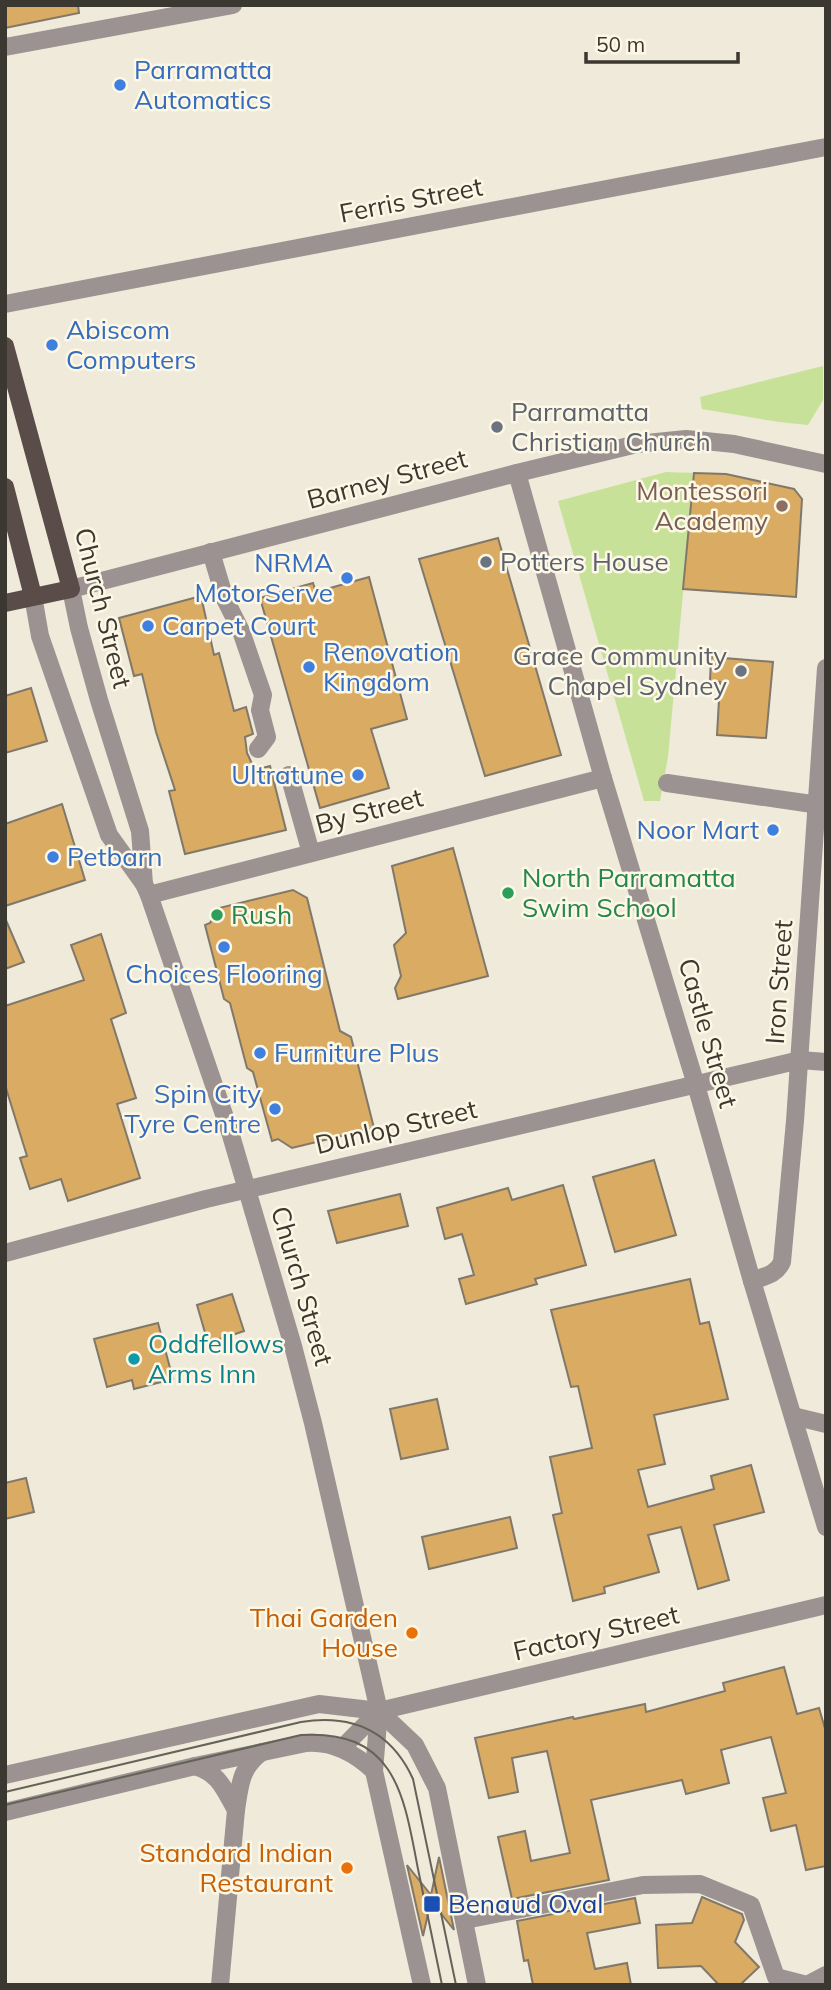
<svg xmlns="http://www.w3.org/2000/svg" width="831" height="1990" viewBox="0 0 831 1990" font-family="Mulish,sans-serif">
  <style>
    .green { fill: #c7e298 }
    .building { fill: #d9ab63; stroke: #81786a; stroke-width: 2 }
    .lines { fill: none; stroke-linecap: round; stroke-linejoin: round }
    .minor { stroke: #9b9291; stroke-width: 18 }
    .major { stroke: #5a4c49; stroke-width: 18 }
    .tram { stroke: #656259; stroke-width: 2 }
    .shop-dot { fill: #3f7fe0; stroke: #fdf7e6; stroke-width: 2.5 }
    .worship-dot { fill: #6b7280; stroke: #fdf7e6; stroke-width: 2.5 }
    .education-dot { fill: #8d6e63; stroke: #fdf7e6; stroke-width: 2.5 }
    .leisure-dot { fill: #2e9e5b; stroke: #fdf7e6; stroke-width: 2.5 }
    .culture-dot { fill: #0f9aa8; stroke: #fdf7e6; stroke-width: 2.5 }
    .food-dot { fill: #e8710a; stroke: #fdf7e6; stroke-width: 2.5 }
    .transit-dot { fill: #1a4fb4; stroke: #fdf7e6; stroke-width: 2.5 }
    .labels { text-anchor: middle; stroke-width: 5; stroke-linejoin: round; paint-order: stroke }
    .shop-label { font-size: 26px; fill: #366cbe; stroke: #fdf7e6; text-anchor: start }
    .street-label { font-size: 26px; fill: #3a3831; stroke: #fdf7e6 }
    .worship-label { font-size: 26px; fill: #5b616d; stroke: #fdf7e6; text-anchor: start }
    .education-label { font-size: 26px; fill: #785e54; stroke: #fdf7e6; text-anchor: end }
    .leisure-label { font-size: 26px; fill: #27864d; stroke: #fdf7e6; text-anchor: start }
    .culture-label { font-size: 26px; fill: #0d838f; stroke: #fdf7e6; text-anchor: start }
    .food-label { font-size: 26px; fill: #c56008; stroke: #fdf7e6; text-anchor: end }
    .transit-label { font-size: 26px; fill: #164399; stroke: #fdf7e6; text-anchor: start }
  </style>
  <rect width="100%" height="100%" fill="#efead9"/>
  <!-- green -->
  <g class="green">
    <polygon points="823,366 823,400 808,425 779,422 702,409 700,397"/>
    <polygon points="666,472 694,473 668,757 660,801 644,801 558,501"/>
  </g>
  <!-- building -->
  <g class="building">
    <polygon points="5,5 78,5 79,13 5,28"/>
    <polygon points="694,473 726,474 794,489 802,499 796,597 683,589"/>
    <polygon points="498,538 561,755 485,776 419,559"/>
    <polygon points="369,577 407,719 371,729 389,788 320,808 260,598 313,583 316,592"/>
    <polygon points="201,596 214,655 219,653 234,711 246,707 253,734 245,737 247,753 255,770 270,766 286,830 185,854 169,791 175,790 156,732 142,674 134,676 119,618"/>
    <polygon points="711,657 773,662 766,738 717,735 720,682 710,681"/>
    <polygon points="31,688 47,741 5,753 5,696"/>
    <polygon points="62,804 85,880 5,906 5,824"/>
    <polygon points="453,848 488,976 398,999 395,988 401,976 394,945 406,933 392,866"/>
    <polygon points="293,890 307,898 340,1031 351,1037 374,1128 292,1148 278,1139 272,1141 253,1072 247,1068 230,1003 224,999 205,925 210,923 219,908"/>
    <polygon points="5,918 24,962 5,969"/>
    <polygon points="101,934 126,1013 111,1019 136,1098 117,1104 140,1178 68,1201 61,1179 30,1189 20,1158 27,1156 5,1085 5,1006 84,980 71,945"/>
    <polygon points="654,1160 676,1235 615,1252 593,1177"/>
    <polygon points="563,1185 586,1265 535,1279 537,1284 466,1304 459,1279 474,1275 462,1234 445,1239 437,1208 508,1188 512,1200"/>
    <polygon points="400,1194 408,1226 337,1243 328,1211"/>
    <polygon points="690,1279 700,1324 709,1322 728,1399 654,1415 665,1464 638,1470 648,1507 714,1489 711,1476 751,1465 764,1512 714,1525 729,1580 698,1589 681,1527 648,1535 659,1572 604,1587 605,1593 573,1601 553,1515 562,1513 550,1457 592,1448 578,1386 571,1387 551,1310"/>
    <polygon points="232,1294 244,1331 208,1343 197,1305"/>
    <polygon points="158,1323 173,1379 134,1389 132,1380 107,1387 94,1339"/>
    <polygon points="437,1399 448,1449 401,1459 390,1409"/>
    <polygon points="26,1478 34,1512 5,1519 5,1483"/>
    <polygon points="510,1517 517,1548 429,1569 422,1537"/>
    <polygon points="784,1667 797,1714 819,1708 826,1732 826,1866 806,1870 796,1825 771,1831 763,1798 786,1793 771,1737 721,1750 729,1783 686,1794 682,1780 591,1800 609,1880 512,1899 498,1837 525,1831 531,1861 570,1853 547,1751 512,1758 518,1792 489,1798 475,1738 573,1717 574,1719 645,1704 646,1712 725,1691 723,1683"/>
    <polygon points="439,1857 454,1930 431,1901 423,1936 407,1865 431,1895"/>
    <polygon points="702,1897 742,1914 744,1920 735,1942 759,1967 740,1985 719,1985 701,1966 658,1968 656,1925 692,1923"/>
    <polygon points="635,1898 640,1923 587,1933 595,1969 627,1963 631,1985 533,1985 528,1960 524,1961 517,1921"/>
  </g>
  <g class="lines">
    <!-- minor -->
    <g class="minor">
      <polyline points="5,47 233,5"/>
      <polyline points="5,304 826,147"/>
      <polyline points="517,473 603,778 696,1085 752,1281 826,1527"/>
      <polyline points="211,552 225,599 241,631 263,695 260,710 267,737 258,749"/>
      <polyline points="33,596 40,636 109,835 144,884 149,895 230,1132 293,1346 313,1423 379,1711 374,1771 422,1985"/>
      <polyline points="289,775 311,853"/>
      <polyline points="667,783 826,806"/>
      <polyline points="144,884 140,831 99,700 79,628 71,589 517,473 637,444 686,439 734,444 826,464"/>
      <polyline points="149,895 603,778"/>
      <polyline points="5,1253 206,1199 800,1060 826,1062"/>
      <path d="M 752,1281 C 765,1276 776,1275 782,1262 L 795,1121 L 826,668"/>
      <polyline points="793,1416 826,1424"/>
      <polyline points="379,1711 415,1745 437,1788 477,1985"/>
      <polyline points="337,1747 345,1745 379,1711"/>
      <path d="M 195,1766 C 219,1773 224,1789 236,1810"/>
      <polyline points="5,1775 319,1704 379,1711 826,1605"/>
      <path d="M 5,1812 L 195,1766 L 306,1743 C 332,1741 356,1754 374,1771"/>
      <polyline points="465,1920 643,1885 700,1884 751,1905 776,1977 807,1985 826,1975"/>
      <path d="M 220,1985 L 236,1810 C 240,1785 240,1768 262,1752"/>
    </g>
    <!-- major -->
    <g class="major">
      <polyline points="5,346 71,589 5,603"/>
      <polyline points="5,487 33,596"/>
    </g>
    <!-- tram -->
    <g class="tram">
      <path d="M 5,1792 L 301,1722 C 352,1714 391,1731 413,1779 L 456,1985"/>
      <path d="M 5,1805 L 301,1735 C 396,1729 404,1796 418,1869 C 426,1908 434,1946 442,1985"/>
    </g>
  </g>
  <!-- markers -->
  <g class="shop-dot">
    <circle cx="120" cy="85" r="7"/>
    <circle cx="52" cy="345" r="7"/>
    <circle cx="347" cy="578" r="7"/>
    <circle cx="148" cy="626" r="7"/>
    <circle cx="309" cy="667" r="7"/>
    <circle cx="358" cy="775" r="7"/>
    <circle cx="773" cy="830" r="7"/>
    <circle cx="53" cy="857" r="7"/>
    <circle cx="224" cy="947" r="7"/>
    <circle cx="260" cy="1053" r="7"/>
    <circle cx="275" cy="1109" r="7"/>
  </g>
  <g class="worship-dot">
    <circle cx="497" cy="427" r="7"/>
    <circle cx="486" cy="562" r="7"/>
    <circle cx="741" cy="671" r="7"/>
  </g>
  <circle class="education-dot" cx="782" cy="506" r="7"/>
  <g class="leisure-dot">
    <circle cx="508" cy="893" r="7"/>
    <circle cx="217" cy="915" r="7"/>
  </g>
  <circle class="culture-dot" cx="134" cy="1359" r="7"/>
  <g class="food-dot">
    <circle cx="412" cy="1633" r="7"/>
    <circle cx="347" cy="1868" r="7"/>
  </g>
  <rect class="transit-dot" x="423" y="1895" width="18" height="18" rx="3.5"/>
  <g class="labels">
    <!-- shop labels -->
    <g class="shop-label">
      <text x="134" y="79">Parramatta<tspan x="134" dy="30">Automatics</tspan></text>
      <text x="66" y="339">Abiscom<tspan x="66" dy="30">Computers</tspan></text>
      <text x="333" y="572" text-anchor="end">NRMA<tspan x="333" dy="30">MotorServe</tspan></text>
      <text x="162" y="635">Carpet Court</text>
      <text x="323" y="661">Renovation<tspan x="323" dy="30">Kingdom</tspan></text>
      <text x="344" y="784" text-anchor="end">Ultratune</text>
      <text x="759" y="839" text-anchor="end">Noor Mart</text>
      <text x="67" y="866">Petbarn</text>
      <text x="224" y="983" text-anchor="middle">Choices Flooring</text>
      <text x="274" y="1062">Furniture Plus</text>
      <text x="261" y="1103" text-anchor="end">Spin City<tspan x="261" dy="30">Tyre Centre</tspan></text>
    </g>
    <!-- street labels -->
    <g class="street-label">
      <text transform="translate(411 200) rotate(-11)" y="9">Ferris Street</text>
      <text transform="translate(387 479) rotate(-15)" y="9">Barney Street</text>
      <text transform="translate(103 608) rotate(76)" y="9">Church Street</text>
      <text transform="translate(369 811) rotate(-15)" y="9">By Street</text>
      <text transform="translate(779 982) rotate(-86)" y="9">Iron Street</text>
      <text transform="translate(708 1033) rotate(74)" y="9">Castle Street</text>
      <text transform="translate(396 1127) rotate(-13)" y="9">Dunlop Street</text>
      <text transform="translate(302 1286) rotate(74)" y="9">Church Street</text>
      <text transform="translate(596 1633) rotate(-13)" y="9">Factory Street</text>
    </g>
    <!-- worship labels -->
    <g class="worship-label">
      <text x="511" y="421">Parramatta<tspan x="511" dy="30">Christian Church</tspan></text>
      <text x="500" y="571">Potters House</text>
      <text x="727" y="665" text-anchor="end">Grace Community<tspan x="727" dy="30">Chapel Sydney</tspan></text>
    </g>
    <!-- education labels -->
    <g class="education-label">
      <text x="768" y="500">Montessori<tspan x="768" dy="30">Academy</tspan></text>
    </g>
    <!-- leisure labels -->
    <g class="leisure-label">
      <text x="522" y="887">North Parramatta<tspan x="522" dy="30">Swim School</tspan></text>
      <text x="231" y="924">Rush</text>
    </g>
    <!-- culture labels -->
    <g class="culture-label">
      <text x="148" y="1353">Oddfellows<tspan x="148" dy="30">Arms Inn</tspan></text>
    </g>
    <!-- food labels -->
    <g class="food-label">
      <text x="398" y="1627">Thai Garden<tspan x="398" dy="30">House</tspan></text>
      <text x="333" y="1862">Standard Indian<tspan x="333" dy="30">Restaurant</tspan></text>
    </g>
    <!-- transit labels -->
    <g class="transit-label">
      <text x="448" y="1913">Benaud Oval</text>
    </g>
  </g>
  <!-- border -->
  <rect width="831" height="1990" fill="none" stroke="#3a3831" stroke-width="14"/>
  <!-- scale -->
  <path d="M586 52v10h152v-10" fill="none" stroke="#3a3831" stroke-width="3.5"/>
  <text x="596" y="52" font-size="21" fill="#3a3831" stroke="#fdf7e6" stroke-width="5" paint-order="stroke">50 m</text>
</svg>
